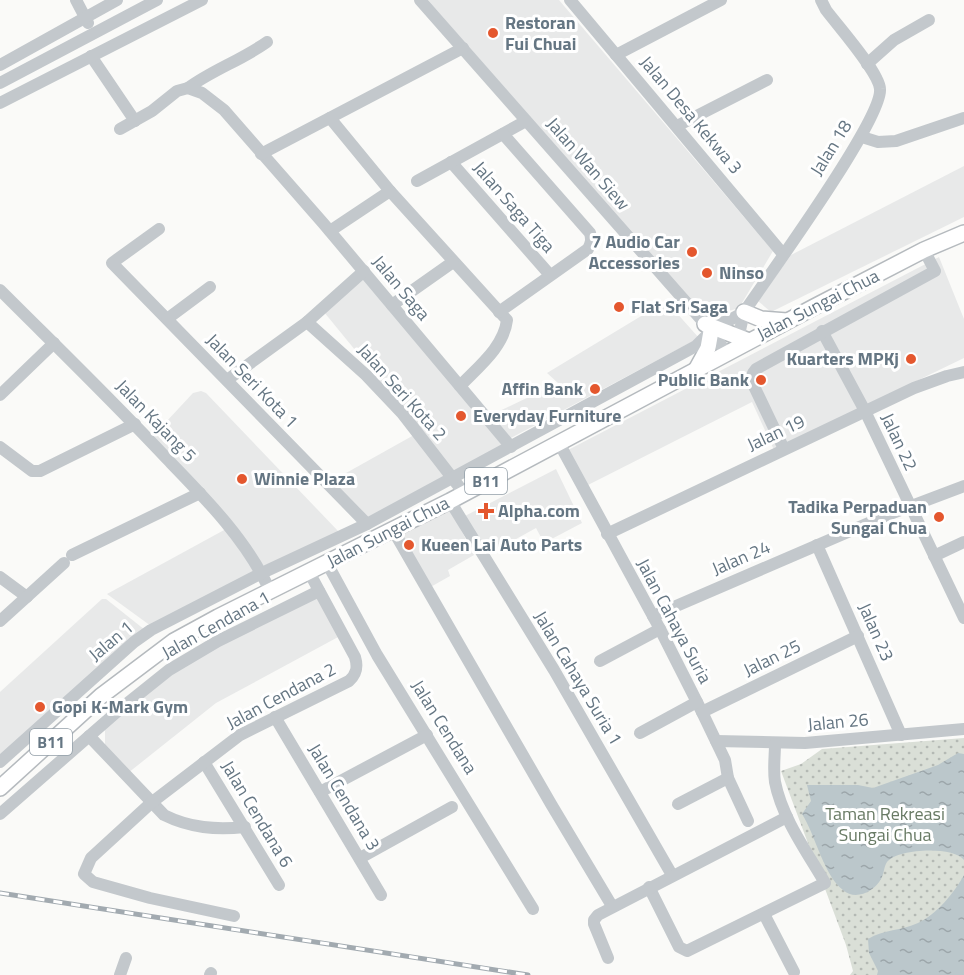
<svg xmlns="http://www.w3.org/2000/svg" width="964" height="975" viewBox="0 0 964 975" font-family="'Titillium Web',sans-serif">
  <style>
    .built { fill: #e8e9e9 }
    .grass { fill: url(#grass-dots) }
    .water { fill: url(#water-ripples) }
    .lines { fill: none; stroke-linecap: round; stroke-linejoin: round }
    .major-casing { stroke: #b5babe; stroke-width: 18 }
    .minor { stroke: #c3c8cc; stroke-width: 12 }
    .major { stroke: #fff; stroke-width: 15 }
    .rail-casing { stroke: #a2aab0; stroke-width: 5 }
    .rail { stroke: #fff; stroke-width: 3; stroke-dasharray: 9; stroke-linecap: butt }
    .poi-dot { fill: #e4572e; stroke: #fff; stroke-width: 2 }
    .labels { text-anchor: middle; stroke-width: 6; stroke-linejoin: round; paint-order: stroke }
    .shield { fill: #fff; stroke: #939fa8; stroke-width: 1.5 }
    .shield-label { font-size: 16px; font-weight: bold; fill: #657683 }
    .poi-label { font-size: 18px; font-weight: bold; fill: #657683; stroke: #fff; text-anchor: start }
    .street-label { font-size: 18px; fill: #657683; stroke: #fff }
    .park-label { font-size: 18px; fill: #687a64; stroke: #fff }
  </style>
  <defs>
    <pattern id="grass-dots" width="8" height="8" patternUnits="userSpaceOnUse" patternTransform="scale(1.5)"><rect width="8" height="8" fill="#dadfd7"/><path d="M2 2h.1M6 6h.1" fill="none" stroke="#b4b9b4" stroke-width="1.8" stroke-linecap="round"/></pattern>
    <pattern id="water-ripples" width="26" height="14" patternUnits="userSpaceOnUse" patternTransform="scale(1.5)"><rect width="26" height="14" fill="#bbc7cb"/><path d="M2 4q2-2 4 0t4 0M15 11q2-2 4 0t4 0" fill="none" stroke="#9ca6aa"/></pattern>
  </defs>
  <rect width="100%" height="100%" fill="#fafaf8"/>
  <!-- built -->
  <g class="built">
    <polygon points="428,0 559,0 773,251 739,308 705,318"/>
    <polygon points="964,166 964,217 771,312 758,301 791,255"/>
    <polygon points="939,257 964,319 964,358 774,450 752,402 586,486 568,450"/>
    <polygon points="364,276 504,444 454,471 324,312"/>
    <polygon points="666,301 699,338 509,439 491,415 558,383 547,373"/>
    <polygon points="201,391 206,393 339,532 264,566 152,437 193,393"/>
    <polygon points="414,435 446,477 367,519 330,482"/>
    <polygon points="556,469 582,523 544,543 536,528 487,555 463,517"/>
    <polygon points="450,509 474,555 448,570 450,576 427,589 398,536"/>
    <polygon points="226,529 255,573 151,626 107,594"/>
    <polygon points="317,596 340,636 216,703 128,773 105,748 105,727 195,657"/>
    <polygon points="102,599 106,599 145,630 0,757 0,692"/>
  </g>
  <!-- grass -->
  <polygon class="grass" points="964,738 964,975 850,975 853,971 846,945 781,771 801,764 822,749"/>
  <!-- water -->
  <g class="water">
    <path d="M 958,753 L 964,754 L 964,860 C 954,846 898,848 887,862 C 884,866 884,874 881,879 C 874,892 855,901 843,890 C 824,876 815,834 802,814 L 811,801 L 807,785 L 858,785 L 873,788 L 938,765 Z"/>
    <path d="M 964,875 L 964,975 L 877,975 L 878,971 L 869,953 L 868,939 C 884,929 901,931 918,923 C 936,915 955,892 964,875 Z"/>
  </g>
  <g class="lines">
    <!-- major casing -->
    <g class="major-casing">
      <g id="major">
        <polyline points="744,312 761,319 787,321"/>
        <polyline points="705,324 749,341"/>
        <polyline points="697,368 708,348 711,331"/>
        <polyline points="0,788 101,696 174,641 218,617 450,501 814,307 924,250 964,233"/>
      </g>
    </g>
    <!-- minor -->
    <g class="minor">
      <polyline points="76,0 88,23"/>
      <polyline points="420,0 714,334 726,353"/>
      <polyline points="570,0 783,254"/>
      <polyline points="616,55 721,0"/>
      <polyline points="91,56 135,121"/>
      <polyline points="867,64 894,40 929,20"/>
      <polyline points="0,65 117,0"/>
      <polyline points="0,83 157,0"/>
      <path d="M 188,88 C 212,70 242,60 267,42"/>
      <polyline points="0,103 202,0"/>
      <path d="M 330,118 L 390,191 L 507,320 C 504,347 478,367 460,386"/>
      <polyline points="677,126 767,80"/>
      <polyline points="120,129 152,111 177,91 188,88 202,93 224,110 323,223 511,447"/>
      <polyline points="862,137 878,142 896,141 964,118"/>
      <polyline points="261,154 463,48"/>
      <polyline points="451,162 550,275"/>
      <polyline points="417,181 526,121"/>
      <polyline points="159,229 112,263 367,524"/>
      <polyline points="330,231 390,191"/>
      <path d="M 0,290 C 57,347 115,403 170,462 C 207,500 248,542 270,591"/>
      <polyline points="392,305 453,262"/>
      <path d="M 499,312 L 588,249 C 591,243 592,240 590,233 L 503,134"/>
      <polyline points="167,319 210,287"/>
      <polyline points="307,322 366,375 402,413 464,493"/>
      <path d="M 709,324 C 723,325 732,319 744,312"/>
      <polyline points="822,331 865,411 964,618"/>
      <path d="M 737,344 L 744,312 C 767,278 883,119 880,89 C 879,72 838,26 826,10 L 821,0"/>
      <polyline points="227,380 307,322 364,271"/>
      <polyline points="0,395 54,343"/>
      <polyline points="559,443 660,629 702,712 725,760 728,778 748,821"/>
      <polyline points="0,447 32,471 40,471 135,424"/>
      <polyline points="784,449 752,382 753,373 756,369 935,271 924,250"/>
      <polyline points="450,501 554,670 672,875"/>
      <polyline points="393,530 551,804 612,906"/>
      <polyline points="607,534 914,388 947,376 964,372"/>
      <polyline points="817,545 901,735"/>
      <polyline points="72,555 200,493"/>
      <polyline points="934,556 964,542"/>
      <polyline points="327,563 377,655 533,909"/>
      <polyline points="0,577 27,597"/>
      <polyline points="653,616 885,516 964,486"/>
      <polyline points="0,621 64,563"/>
      <polyline points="600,661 660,629"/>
      <polyline points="702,712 858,636"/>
      <polyline points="275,717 381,895"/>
      <polyline points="640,733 697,702"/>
      <path d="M 89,736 L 164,815 C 190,828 216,830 245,827"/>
      <polyline points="716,741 805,743 964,729"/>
      <polyline points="0,762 134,642 151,630 262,573 367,524 696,346 711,331"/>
      <polyline points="204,762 279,885"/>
      <polyline points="320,792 427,735"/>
      <polyline points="678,804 728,778"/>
      <polyline points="0,814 119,710 169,670 218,641 319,591"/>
      <polyline points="360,858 452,807"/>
      <path d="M 649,887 L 679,947 L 687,951 L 825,883 C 807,852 782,818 775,782 C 773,769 775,756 775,744"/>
      <polyline points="764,914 794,972"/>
      <path d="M 234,916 L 150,898 L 93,882 L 84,874 L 91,858 L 151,803 L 240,735 L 349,681 C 357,674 358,667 355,657 L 309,572"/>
      <polyline points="608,958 594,924 594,920 598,915 787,817"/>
      <polyline points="120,975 126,958"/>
      <polyline points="210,975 211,973"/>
    </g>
    <!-- major -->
    <use href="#major" class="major"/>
    <!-- rail casing -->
    <g class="rail-casing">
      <polyline id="rail" points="0,893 528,975"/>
    </g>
    <!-- rail -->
    <use href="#rail" class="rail"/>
  </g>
  <!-- markers -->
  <g class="poi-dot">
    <circle cx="493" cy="33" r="6"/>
    <circle cx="692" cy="252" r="6"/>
    <circle cx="707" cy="273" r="6"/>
    <circle cx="619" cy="307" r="6"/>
    <circle cx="911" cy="359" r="6"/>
    <circle cx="761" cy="380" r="6"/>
    <circle cx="595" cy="389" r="6"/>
    <circle cx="461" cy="416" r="6"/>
    <circle cx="242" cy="479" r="6"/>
    <path d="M483 502h6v6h6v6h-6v6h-6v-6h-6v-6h6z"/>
    <circle cx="939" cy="517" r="6"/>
    <circle cx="409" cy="545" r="6"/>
    <circle cx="40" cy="707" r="6"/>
  </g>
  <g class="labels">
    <!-- shield labels -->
    <g class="shield">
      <rect x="465" y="468" width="42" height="26" rx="4.5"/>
      <rect x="30" y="729" width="42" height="26" rx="4.5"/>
    </g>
    <g class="shield-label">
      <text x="486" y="487">B11</text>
      <text x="51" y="748">B11</text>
    </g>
    <!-- poi labels -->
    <g class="poi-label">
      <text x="505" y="29">Restoran<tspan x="505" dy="21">Fui Chuai</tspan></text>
      <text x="680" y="248" text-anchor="end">7 Audio Car<tspan x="680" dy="21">Accessories</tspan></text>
      <text x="719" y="279">Ninso</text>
      <text x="631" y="313">Flat Sri Saga</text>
      <text x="899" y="365" text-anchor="end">Kuarters MPKj</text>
      <text x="749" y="386" text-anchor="end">Public Bank</text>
      <text x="583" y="395" text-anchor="end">Affin Bank</text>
      <text x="473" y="422">Everyday Furniture</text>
      <text x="254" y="485">Winnie Plaza</text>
      <text x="927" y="513" text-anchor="end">Tadika Perpaduan<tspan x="927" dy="21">Sungai Chua</tspan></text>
      <text x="498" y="517">Alpha.com</text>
      <text x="421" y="551">Kueen Lai Auto Parts</text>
      <text x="52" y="713">Gopi K-Mark Gym</text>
    </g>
    <!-- street labels -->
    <g class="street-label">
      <text transform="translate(691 115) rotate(50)" y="6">Jalan Desa Kekwa 3</text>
      <text transform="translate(831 148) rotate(-58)" y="6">Jalan 18</text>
      <text transform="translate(588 164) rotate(49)" y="6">Jalan Wan Siew</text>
      <text transform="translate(514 207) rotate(49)" y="6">Jalan Saga Tiga</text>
      <text transform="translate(401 288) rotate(50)" y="6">Jalan Saga</text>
      <text transform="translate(818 305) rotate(-27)" y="6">Jalan Sungai Chua</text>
      <text transform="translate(252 381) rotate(46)" y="6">Jalan Seri Kota 1</text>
      <text transform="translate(402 392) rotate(48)" y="6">Jalan Seri Kota 2</text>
      <text transform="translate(156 421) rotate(46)" y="6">Jalan Kajang 5</text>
      <text transform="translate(776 433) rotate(-25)" y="6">Jalan 19</text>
      <text transform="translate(899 442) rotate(65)" y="6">Jalan 22</text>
      <text transform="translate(388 532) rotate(-27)" y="6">Jalan Sungai Chua</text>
      <text transform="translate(741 558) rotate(-23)" y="6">Jalan 24</text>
      <text transform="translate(674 621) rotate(62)" y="6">Jalan Cahaya Suria</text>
      <text transform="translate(216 625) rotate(-29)" y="6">Jalan Cendana 1</text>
      <text transform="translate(876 632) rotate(66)" y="6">Jalan 23</text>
      <text transform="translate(111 641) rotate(-40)" y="6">Jalan 1</text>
      <text transform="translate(772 658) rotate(-26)" y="6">Jalan 25</text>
      <text transform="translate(578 678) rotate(59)" y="6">Jalan Cahaya Suria 1</text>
      <text transform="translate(281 696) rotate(-28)" y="6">Jalan Cendana 2</text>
      <text transform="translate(838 722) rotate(-5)" y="6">Jalan 26</text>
      <text transform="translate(444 727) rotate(58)" y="6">Jalan Cendana</text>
      <text transform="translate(344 797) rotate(59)" y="6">Jalan Cendana 3</text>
      <text transform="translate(257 814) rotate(59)" y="6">Jalan Cendana 6</text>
    </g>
    <!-- park labels -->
    <g class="park-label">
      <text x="885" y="820">Taman Rekreasi<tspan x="885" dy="21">Sungai Chua</tspan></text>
    </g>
  </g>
</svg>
